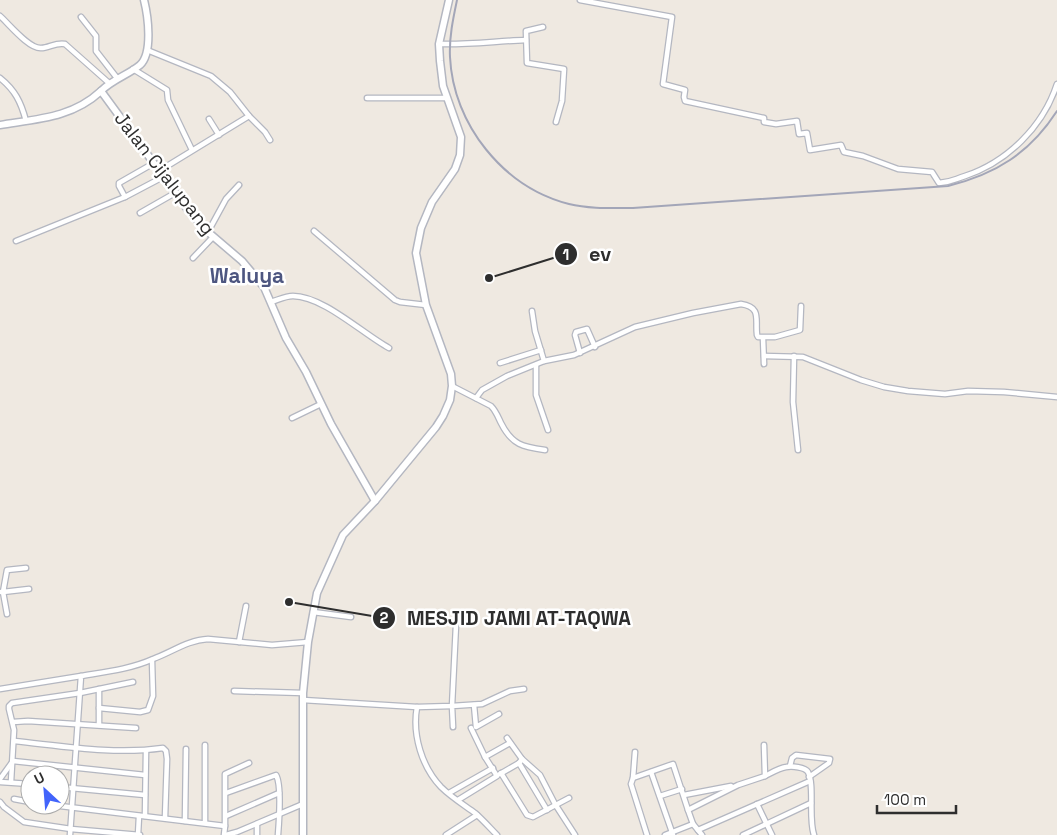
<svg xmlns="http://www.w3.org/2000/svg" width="1057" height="835" viewBox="0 0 1057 835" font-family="'Space Grotesk',sans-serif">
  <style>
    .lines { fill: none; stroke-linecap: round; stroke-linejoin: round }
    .street-casing { stroke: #b4b7c1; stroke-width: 7 }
    .secondary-casing { stroke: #b4b7c1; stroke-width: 9 }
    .street { stroke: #fff; stroke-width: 4.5 }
    .secondary { stroke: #fff; stroke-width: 6 }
    .rail { stroke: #a3a6b8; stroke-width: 2 }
    .labels { text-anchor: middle; stroke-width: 5; stroke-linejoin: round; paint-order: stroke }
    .street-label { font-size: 19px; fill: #2e2e2e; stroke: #fff }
    .quarter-label { font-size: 21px; font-weight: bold; fill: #4d5680; stroke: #fff }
    .leader { fill: none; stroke: #2e2e2e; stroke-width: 2 }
    .callout-dot { fill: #2e2e2e; stroke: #fff; stroke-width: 2 }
    .mark-label { font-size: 15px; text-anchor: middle; font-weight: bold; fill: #fff }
    .callout-label { font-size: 20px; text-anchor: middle; font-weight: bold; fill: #2e2e2e; stroke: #fff; stroke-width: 5; stroke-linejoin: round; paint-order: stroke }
  </style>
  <rect width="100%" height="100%" fill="#efe9e1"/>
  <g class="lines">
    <!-- street casing -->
    <g class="street-casing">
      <g id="street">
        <path d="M 580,0 L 672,17 L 663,84 L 685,90 L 684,97 L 685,101 L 764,118 L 764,122 L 776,124 L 797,121 L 799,134 L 807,133 L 810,150 L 841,145 L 844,152 L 863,156 L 898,169 L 932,172 L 939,183 C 952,182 953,180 965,176 C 1007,162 1043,127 1057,84"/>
        <path d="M 0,16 C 9,24 29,49 41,48 C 49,48 56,42 65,44 L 109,83"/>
        <polyline points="81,17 96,36 96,51 117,78"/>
        <polyline points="543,27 526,31 527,63 564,69 562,101 556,122"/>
        <path d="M 439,44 C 468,45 497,41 526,40"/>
        <polyline points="147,50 211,76 230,92 249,116 159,171"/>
        <polyline points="133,69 167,90 168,100 192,150"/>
        <path d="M 0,78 C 15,90 21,102 26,121"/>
        <polyline points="367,98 446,98"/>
        <polyline points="249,116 265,132 270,140"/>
        <polyline points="209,119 219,135"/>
        <polyline points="125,197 163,177"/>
        <polyline points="140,213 175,193"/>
        <polyline points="314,231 395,300 400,302 426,305"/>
        <polyline points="208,232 226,199 239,185"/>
        <polyline points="16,241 125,197 119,186 119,183 154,163"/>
        <polyline points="193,258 213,237"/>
        <path d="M 271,302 C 278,300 285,296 293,296 C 323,296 363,334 389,348"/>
        <polyline points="532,311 535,331 544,361"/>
        <polyline points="763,338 764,364"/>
        <polyline points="580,353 575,335 576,332 587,329 595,347"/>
        <polyline points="764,356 803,357 861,380 884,387 908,391 945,394 968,391 1004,392 1057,397"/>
        <polyline points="794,356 793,402 798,450"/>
        <polyline points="500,363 541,350"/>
        <polyline points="536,365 536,395 548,430"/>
        <path d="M 452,386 L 491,406 C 496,411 498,417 501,423 C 512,445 523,447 545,450"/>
        <path d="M 476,398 L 482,390 L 507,376 L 544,361 L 574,355 L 635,327 L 693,313 L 741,304 C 762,307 755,320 757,335 L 758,337 L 775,337 L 800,330 L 801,306"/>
        <polyline points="292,418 321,404"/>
        <polyline points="26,568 7,570 3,592 29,589"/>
        <polyline points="1,592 3,592 7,614"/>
        <polyline points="313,612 351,617"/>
        <polyline points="239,642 246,606"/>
        <polyline points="0,689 81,676"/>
        <polyline points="234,691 303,693"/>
        <polyline points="303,700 417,707 452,706 456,625"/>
        <polyline points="474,705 476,727 499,714"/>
        <path d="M 417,707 C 412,735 422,767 441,787 C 451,797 464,805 475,813 C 483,820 490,828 497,835"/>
        <polyline points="99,708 140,712 148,710 153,696 152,660"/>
        <polyline points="13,722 28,721 136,728"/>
        <polyline points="99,725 99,689"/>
        <polyline points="453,727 452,706 482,704 510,691 524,689"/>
        <polyline points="507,738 522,759"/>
        <path d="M 14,741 C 63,746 114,755 163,748 L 166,751 L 167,759 L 165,818"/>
        <polyline points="205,745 205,823"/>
        <polyline points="485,757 510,743"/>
        <polyline points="519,763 522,759 540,775 555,804 575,835"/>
        <polyline points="790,766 792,758 796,755 830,759 829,763 809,777"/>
        <polyline points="651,772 673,835"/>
        <polyline points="501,773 527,815 533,817 569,798"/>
        <polyline points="500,774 519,763 547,810"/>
        <path d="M 765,776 C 771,773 779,768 786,767 C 792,766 805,767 808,772 C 815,785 808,818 814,835"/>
        <polyline points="633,778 635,752"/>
        <polyline points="0,779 13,761 145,775"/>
        <polyline points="0,782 30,784"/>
        <polyline points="11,782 14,730 9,709 9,706 12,703 80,693 133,682"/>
        <polyline points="60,787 145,795"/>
        <path d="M 226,793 L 276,775 C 282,785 279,822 278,835"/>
        <polyline points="449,793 493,768"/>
        <polyline points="684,795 731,786"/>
        <polyline points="660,796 682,789"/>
        <polyline points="14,799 30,802"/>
        <polyline points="458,800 497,776 485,757 471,728"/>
        <polyline points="0,802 4,807 24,822 71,829 140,835"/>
        <polyline points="757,804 772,835"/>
        <polyline points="52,805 225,826 224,835"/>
        <polyline points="145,816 146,751"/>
        <polyline points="226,816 279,793"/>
        <polyline points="185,821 186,749"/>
        <polyline points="257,824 257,835"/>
        <polyline points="693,824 688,810 738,785 765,776 764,745"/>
        <polyline points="225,826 225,774 249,763"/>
        <polyline points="698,830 810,781"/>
        <path d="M 70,835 L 81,676 C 105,672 131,669 153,659 C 172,652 188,640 208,639 L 272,645 L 308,642"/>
        <polyline points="138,835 139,816"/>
        <polyline points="226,835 237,832 303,804"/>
        <polyline points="446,835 477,815"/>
        <polyline points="647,835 631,784 633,778 673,764 688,810"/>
        <polyline points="665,835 693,824 702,835"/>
        <polyline points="743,835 811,803"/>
      </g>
    </g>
    <!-- secondary casing -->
    <g class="secondary-casing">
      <g id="secondary">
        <path d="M 101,91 C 113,79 128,75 140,65 C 153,53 148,16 144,0"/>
        <path d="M 0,125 C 37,119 72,118 101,91 L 188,210 L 208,232 L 242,261 L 264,287 L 286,338 L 306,372 L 331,424 L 375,501"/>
        <polyline points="303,835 303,693 308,642 317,593 343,535 375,501 436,427 443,416 450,400 452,386 451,374 426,305 416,253 421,228 432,202 455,169 460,155 461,137 443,86 440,61 439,44 449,0"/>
      </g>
    </g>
    <!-- street -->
    <use href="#street" class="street"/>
    <!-- secondary -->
    <use href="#secondary" class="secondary"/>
    <!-- rail -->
    <path class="rail" d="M 457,0 C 453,19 449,38 450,57 C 453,124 503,187 569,204 C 589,209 612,208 633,208 L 948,186 C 996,174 1030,153 1057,111"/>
  </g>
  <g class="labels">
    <!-- street labels -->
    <g class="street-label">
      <text transform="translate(165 173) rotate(52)" y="7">Jalan Cijalupang</text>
    </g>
    <!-- quarter labels -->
    <g class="quarter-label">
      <text x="247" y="283">Waluya</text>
    </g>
  </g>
  <!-- callouts -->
  <path class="leader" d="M489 278L566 254M289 602L384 618"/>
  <g class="callout-dot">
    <circle cx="489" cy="278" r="5"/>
    <circle cx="289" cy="602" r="5"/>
    <circle cx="566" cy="254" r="12"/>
    <circle cx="384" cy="618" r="12"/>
  </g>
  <g class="mark-label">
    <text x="566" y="260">1</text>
    <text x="384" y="623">2</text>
  </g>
  <g class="callout-label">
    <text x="600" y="261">ev</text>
    <text x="519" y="625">MESJID JAMI AT-TAQWA</text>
  </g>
  <!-- north arrow -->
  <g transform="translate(45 790) rotate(334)"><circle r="24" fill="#ffffff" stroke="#ababab"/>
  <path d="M0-4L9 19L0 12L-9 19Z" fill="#4264fb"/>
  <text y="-8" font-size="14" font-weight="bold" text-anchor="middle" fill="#2e2e2e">U</text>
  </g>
  <!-- scale -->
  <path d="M877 805v8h79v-8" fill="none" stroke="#2e2e2e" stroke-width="2.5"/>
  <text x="884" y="805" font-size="15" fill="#2e2e2e" stroke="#ffffff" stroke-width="4" paint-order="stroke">100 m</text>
</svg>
